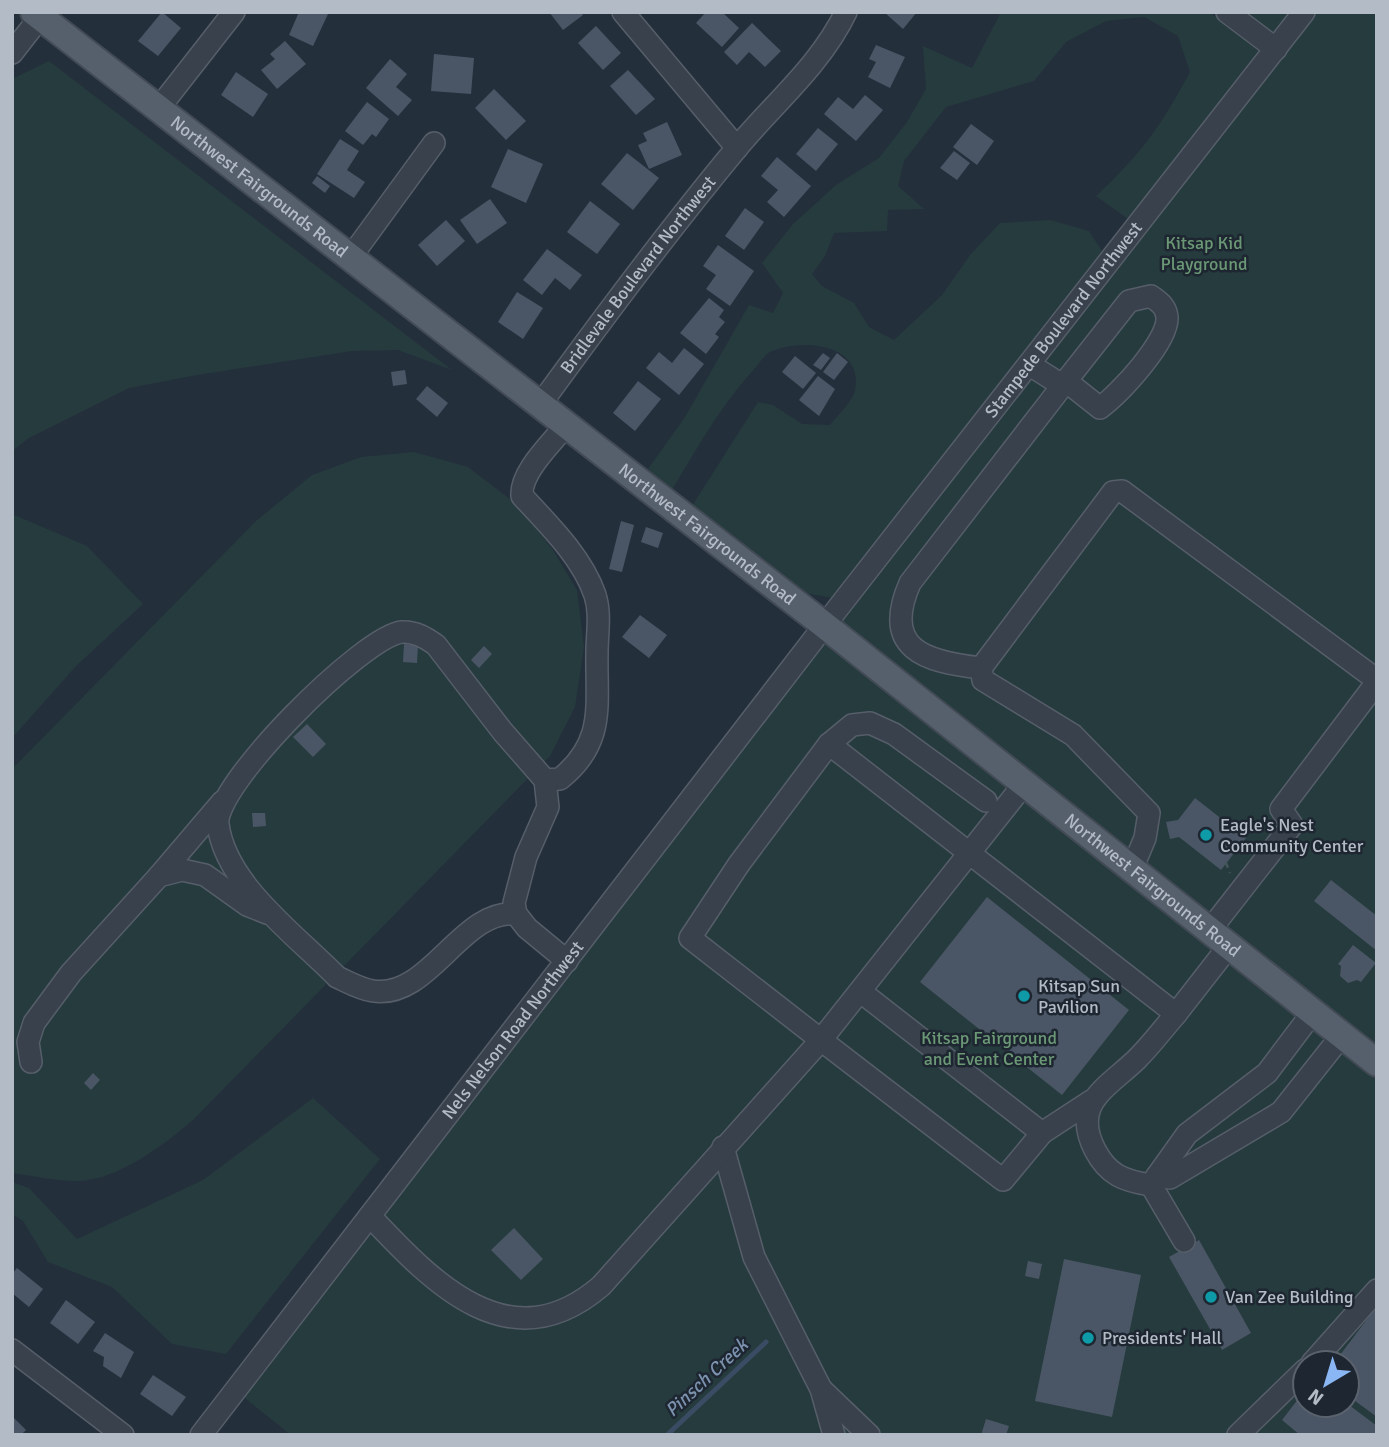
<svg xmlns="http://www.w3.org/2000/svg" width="1389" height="1447" viewBox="0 0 1389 1447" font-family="Signika,sans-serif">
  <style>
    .green { fill: #263b3d; fill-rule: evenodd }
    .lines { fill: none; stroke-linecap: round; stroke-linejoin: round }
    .stream { stroke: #394c64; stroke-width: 5 }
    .building { fill: #4a5665 }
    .minor-casing { stroke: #565e6a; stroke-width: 24 }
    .major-casing { stroke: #414a55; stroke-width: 30 }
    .path { stroke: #44585a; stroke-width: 2.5; stroke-dasharray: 5 5; stroke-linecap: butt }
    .minor { stroke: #38414c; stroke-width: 21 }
    .major { stroke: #56606c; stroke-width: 26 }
    .culture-dot { fill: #0f9aa8; stroke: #1d2631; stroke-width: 2.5 }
    .labels { text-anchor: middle; stroke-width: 5; stroke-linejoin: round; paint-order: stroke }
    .street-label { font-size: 18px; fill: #b3bbc7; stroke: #1d2631 }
    .park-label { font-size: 18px; fill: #6b9875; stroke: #1d2631 }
    .poi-label { font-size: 18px; fill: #b3bbc7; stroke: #1d2631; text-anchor: start }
    .water-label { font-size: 19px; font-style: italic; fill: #7c92ae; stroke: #1d2631 }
  </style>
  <rect width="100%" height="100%" fill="#242f3c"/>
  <!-- green -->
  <g class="green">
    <path d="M 1001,12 L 1209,12 L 1259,50 L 1128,219 L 1096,196 C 1142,153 1161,126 1190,72 L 1178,36 L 1144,17 L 1106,21 L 1066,42 L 1034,81 L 946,107 L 904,161 L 898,186 L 924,209 L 888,210 L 887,231 L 834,233 L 825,256 L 812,274 L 822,286 L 854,303 L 869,327 L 894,340 L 942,295 L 970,255 L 1000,223 L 1050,220 L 1089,231 L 1102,251 L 833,598 L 805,593 L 692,506 L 758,402 L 773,405 L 802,424 L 830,425 C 837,416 853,401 855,390 C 864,344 803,338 772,351 C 766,353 761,361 757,366 C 721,405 699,445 672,490 L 648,469 L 685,417 L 749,305 L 773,313 L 783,293 L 762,263 L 793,224 L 836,185 L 879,158 L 907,122 L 926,89 L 923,46 L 972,68 Z"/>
    <polygon points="1243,12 1291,12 1273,35"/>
    <path d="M 1304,12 L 1377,12 L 1377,1435 L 291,1435 L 236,1391 ZM 1305,1363 L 1347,1363 L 1347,1405 L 1305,1405 Z"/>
    <polygon points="49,61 452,370 398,350 352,351 197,375 129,388 29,438 12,451 12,79"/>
    <path d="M 414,452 L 468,467 L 518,505 L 553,550 L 577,590 L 584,647 L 575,707 L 550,756 L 193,1120 C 164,1145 118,1180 78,1181 C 56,1181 34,1176 12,1173 L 12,769 L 256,521 L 312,475 L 361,457 Z"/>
    <polygon points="12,514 87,546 143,604 76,666 12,738"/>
    <polygon points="313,1098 380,1159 226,1354 172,1344 112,1287 48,1262 23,1221 12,1214 12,1182 29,1188 77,1239 203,1180"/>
  </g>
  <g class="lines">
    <!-- stream -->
    <polyline class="stream" points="667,1435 766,1342"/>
  </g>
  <!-- building -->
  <g class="building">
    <polygon points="162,12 181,28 158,56 138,41"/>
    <polygon points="299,12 328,14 313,46 289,35"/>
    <polygon points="549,12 581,12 583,15 563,30"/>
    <polygon points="706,12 722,12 739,28 722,47 696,23"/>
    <polygon points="884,12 917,12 903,29"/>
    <polygon points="752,23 781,51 765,67 749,52 737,65 724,52"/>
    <polygon points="596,26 621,53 603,70 578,43"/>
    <polygon points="285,41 306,64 277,89 261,70 275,59 270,54"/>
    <polygon points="876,45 905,57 890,88 868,77 876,62 869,59"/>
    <polygon points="434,54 474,58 471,94 431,91"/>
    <polygon points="390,59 407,74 396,87 412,100 398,116 366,88"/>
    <polygon points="628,70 655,99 636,115 610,86"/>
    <polygon points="236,72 268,94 253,117 221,95"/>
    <polygon points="494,89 526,121 506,140 475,108"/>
    <polygon points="865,95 883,110 856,141 824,114 838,97 853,109"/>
    <polygon points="367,102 389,119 376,137 372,134 363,145 345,131"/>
    <polygon points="667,122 682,155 649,169 638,145 647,141 643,133"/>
    <polygon points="971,124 994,141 977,165 953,147"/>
    <polygon points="818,128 838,144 816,171 796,154"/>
    <polygon points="340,139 359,151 347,170 365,182 354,198 317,174"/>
    <polygon points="508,149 543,164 526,203 491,187"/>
    <polygon points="954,151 970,163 957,180 940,168"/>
    <polygon points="627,153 659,178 633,210 601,184"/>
    <polygon points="777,157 811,186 784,217 767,202 778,190 761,176"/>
    <polygon points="317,176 330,186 325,193 312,183"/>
    <polygon points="490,199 507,223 477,244 460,220"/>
    <polygon points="590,201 620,224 597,254 567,232"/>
    <polygon points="745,208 764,222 744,250 725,236"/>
    <polygon points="446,220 465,241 437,266 418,245"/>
    <polygon points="718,245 754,271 730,306 706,289 716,275 703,266"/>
    <polygon points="547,249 582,275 570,290 555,278 542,295 523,280"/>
    <polygon points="517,292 543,308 523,339 498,322"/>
    <polygon points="709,298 724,310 719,317 725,322 715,334 719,337 706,354 680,333"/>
    <polygon points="684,348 704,364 679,395 646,368 659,352 672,363"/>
    <polygon points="823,353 830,358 821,370 813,365"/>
    <polygon points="837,353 848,362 834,380 823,372"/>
    <polygon points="795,356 816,373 803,389 782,372"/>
    <polygon points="405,370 407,384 393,386 391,372"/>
    <polygon points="818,376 835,389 819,416 799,400"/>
    <polygon points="638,381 661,399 635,431 613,413"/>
    <polygon points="427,386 448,403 437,417 416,399"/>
    <polygon points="621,521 634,525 622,572 609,569"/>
    <polygon points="646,527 663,533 658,548 641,542"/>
    <polygon points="640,615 667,635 649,658 622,637"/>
    <polygon points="404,644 418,645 417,663 403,662"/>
    <polygon points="484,646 492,654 479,668 471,660"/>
    <polygon points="307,724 326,744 313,757 293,737"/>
    <polygon points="1195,798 1246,838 1221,870 1179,837 1170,839 1166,822 1178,820"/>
    <polygon points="252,813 265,813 266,826 253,827"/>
    <polygon points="1331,880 1377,916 1377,951 1314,901"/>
    <polygon points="987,897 1129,1010 1062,1095 920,982"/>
    <polygon points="1353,945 1376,963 1361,982 1357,980 1348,983 1340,976 1341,966 1338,964"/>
    <polygon points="93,1073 100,1080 91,1090 84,1083"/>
    <polygon points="514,1228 543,1259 521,1280 491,1250"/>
    <polygon points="1199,1240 1251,1333 1222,1350 1169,1257"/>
    <polygon points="1064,1259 1141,1275 1112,1417 1035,1401"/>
    <polygon points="1028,1261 1042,1264 1039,1279 1025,1276"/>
    <polygon points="17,1268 43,1289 29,1307 12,1293 12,1274"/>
    <polygon points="66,1300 95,1322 78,1344 50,1323"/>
    <polygon points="1377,1306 1377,1417 1347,1395 1347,1363 1334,1363"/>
    <polygon points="105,1333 134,1352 121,1378 103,1366 104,1357 93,1351"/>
    <polygon points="153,1375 186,1397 172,1416 140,1394"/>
    <polygon points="1305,1390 1305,1405 1349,1405 1377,1426 1377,1435 1300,1435 1282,1420"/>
    <polygon points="12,1416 26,1430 21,1435 12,1435"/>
    <polygon points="986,1419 1009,1426 1006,1435 981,1435"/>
  </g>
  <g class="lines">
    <!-- minor casing -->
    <g class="minor-casing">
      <g id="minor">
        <polyline points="623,12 737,148"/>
        <polyline points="1227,12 1276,49"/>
        <polyline points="12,53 44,12"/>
        <polyline points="159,108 234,12"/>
        <polyline points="350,258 434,143"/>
        <path d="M 1030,365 L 1057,382 L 1066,381 L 1129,301 L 1151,296 C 1159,302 1166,306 1167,317 C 1169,341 1119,394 1100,408 L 1066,381 L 910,583 C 881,649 925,662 981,668 L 983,680 L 1073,735 L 1149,813 L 1145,838 L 1132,869"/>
        <path id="s1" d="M 540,405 C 603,318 667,232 736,149 C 773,104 820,66 846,12"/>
        <polyline points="981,668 1113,492 1122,491 1377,680"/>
        <polyline points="829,744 1176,1014 1229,946"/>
        <path d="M 545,780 L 560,779 C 606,742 596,706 597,653 C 597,633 601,614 595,595 C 582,557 548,524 522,496 C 520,472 552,443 566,425"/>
        <polyline points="986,801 894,734 870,723 852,725 829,744 739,864 690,938 821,1040 1024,784"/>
        <polyline points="159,876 222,802"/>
        <path d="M 516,914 C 462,908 429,1000 373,991 C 360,989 348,982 337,977 C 296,935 225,884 218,824 C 213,786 363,636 402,632 C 415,631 426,638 436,645 L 503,732 L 545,780 L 548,807 L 526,857 L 514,903 L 516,914 L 527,928 L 567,961"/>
        <polyline points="1210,930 1292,825 1281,809 1377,682"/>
        <polyline points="861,992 1042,1133"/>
        <polyline points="1313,1012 1267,1073 1187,1134 1157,1176 1170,1178 1281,1112 1342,1035"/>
        <polyline points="31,1062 28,1042 34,1023 71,973 159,876 182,870 205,875 247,905 267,913"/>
        <polyline points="723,1147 754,1257 821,1389 834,1435"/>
        <polyline points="1157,1176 1151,1185 1184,1241"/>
        <path d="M 1151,1185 C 1124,1181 1108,1175 1095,1150 C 1071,1103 1107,1088 1137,1059 C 1151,1045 1163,1029 1176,1014"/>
        <path d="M 370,1216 C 433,1283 510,1364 601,1286 L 821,1040 L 1003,1180 L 1042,1133 L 1091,1101"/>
        <polyline points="12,1350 123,1435"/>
        <polyline points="1312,1363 1377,1290"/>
        <polyline points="822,1390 869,1435"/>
        <path id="s2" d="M 201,1435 L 824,626 L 1304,12"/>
        <polyline points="1238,1435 1305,1370"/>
      </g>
    </g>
    <!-- major casing -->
    <g class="major-casing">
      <g id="major">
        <path id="s3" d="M 34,12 L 814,617 L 1377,1063"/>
      </g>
    </g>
    <!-- path -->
    <polyline class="path" points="1226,863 1230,873"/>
    <!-- minor -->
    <use href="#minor" class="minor"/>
    <!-- major -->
    <use href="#major" class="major"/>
  </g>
  <!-- markers -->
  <g class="culture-dot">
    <circle cx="1206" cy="835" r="7"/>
    <circle cx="1024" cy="996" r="7"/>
    <circle cx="1211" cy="1297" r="7"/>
    <circle cx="1088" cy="1338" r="7"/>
  </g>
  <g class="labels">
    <!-- street labels -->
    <g class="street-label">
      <text dy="6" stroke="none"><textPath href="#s3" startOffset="285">Northwest Fairgrounds Road</textPath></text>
      <text dy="6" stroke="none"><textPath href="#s1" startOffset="163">Bridlevale Boulevard Northwest</textPath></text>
      <text dy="6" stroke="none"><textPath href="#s2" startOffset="1410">Stampede Boulevard Northwest</textPath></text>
      <text dy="6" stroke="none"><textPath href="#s3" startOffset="852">Northwest Fairgrounds Road</textPath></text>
      <text dy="6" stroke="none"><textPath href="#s3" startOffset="1419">Northwest Fairgrounds Road</textPath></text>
      <text dy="6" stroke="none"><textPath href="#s2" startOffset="511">Nels Nelson Road Northwest</textPath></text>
    </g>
    <!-- park labels -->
    <g class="park-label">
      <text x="1204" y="249">Kitsap Kid<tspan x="1204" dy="21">Playground</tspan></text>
      <text x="989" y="1044">Kitsap Fairground<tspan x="989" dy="21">and Event Center</tspan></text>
    </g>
    <!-- poi labels -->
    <g class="poi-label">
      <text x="1220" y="831">Eagle's Nest<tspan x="1220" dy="21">Community Center</tspan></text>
      <text x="1038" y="992">Kitsap Sun<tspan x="1038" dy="21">Pavilion</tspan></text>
      <text x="1225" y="1303">Van Zee Building</text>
      <text x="1102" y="1344">Presidents' Hall</text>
    </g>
    <!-- water labels -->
    <g class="water-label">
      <text transform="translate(706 1377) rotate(-43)" y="7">Pinsch Creek</text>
    </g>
  </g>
  <!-- border -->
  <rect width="1389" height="1447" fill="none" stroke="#b3bbc7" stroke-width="28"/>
  <!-- north arrow -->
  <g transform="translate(1326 1384) rotate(218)"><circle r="33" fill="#1d2631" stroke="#59626d" stroke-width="2"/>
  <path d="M0-5L12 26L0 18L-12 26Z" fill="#8bb6f4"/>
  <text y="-10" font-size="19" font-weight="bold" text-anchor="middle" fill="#b3bbc7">N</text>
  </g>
</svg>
